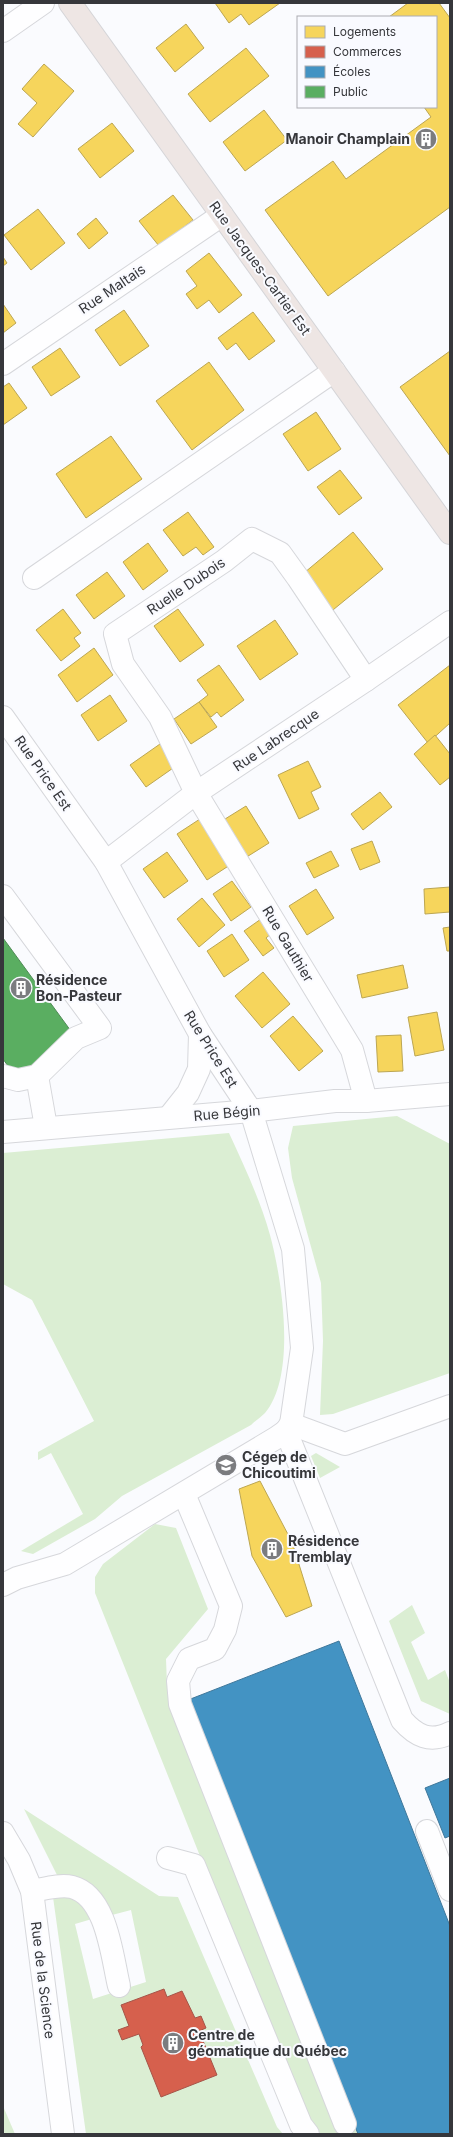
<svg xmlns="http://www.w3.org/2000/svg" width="453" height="2137" viewBox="0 0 453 2137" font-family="Inter,sans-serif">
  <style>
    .green { fill: #dbeed3 }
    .homes { fill: #f6d55c; stroke: #bca652 }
    .shops { fill: #d6604d; stroke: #a65448 }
    .schools { fill: #4393c3; stroke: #3f779a }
    .public { fill: #5aae61; stroke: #4f8a56 }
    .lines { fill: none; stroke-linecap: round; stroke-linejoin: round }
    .minor-casing { stroke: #d6d7db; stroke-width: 24 }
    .major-casing { stroke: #d5d5d8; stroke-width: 24 }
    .minor { stroke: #fefeff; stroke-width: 22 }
    .major { stroke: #eee6e4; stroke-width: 22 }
    .labels { text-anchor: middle; stroke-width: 4; stroke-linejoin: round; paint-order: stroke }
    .poi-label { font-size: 14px; font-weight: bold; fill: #36373b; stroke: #f9faff; text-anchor: start }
    .street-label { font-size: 14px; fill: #36373b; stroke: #f9faff }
  </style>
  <rect width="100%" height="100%" fill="#fafbfe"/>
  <!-- green -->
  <g class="green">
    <polygon points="397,1116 450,1144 450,1373 333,1414 320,1415 323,1341 321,1283 292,1178 288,1148 293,1126"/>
    <path d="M 229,1133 C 244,1166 260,1199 270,1235 C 282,1279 297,1375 265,1413 C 261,1417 255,1421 251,1425 L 122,1496 L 95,1519 L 33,1554 L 21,1551 L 83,1514 L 51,1453 L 38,1460 L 38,1452 L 94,1421 L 32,1300 L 3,1284 L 3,1153 Z"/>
    <polygon points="316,1453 340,1467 320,1478 311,1456"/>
    <polygon points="155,1524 176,1528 208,1609 166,1659 167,1685 341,2133 355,2128 358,2134 321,2134 301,2109 95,1593 95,1577 103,1564"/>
    <polygon points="412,1605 425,1633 411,1642 428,1680 445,1670 450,1683 450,1714 421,1701 389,1621"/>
    <path d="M 24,1809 L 159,1896 L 178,1897 L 277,2127 L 283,2134 L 86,2134 L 53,1897 L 66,1894 L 80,1898 L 92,1919 L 75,1924 L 93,1999 L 146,1982 L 131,1910 L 112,1915 C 98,1887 86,1883 57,1875 Z"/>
    <polygon points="3,2106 15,2134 3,2134"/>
  </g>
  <!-- homes -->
  <g class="homes">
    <polygon points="215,3 280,3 249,25 241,14 229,23"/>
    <polygon points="408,3 439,3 450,18 450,207 328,296 265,210 333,161 346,179 431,117 424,107 436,107 436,17 389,17"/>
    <polygon points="186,24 204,48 175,72 156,48"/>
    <polygon points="246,48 269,76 210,122 188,94"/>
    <polygon points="44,64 74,91 33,137 18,124 37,103 22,89"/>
    <polygon points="264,110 287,140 245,171 223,142"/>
    <polygon points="112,123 134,151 100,178 78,149"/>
    <polygon points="173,195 193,220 159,246 139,221"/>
    <polygon points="38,209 65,243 31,270 4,235"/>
    <polygon points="96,218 108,233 89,249 77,234"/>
    <polygon points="209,253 242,295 219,313 209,300 197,309 186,294 197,286 186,271"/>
    <polygon points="3,257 7,263 3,266"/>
    <polygon points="3,304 16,323 3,333"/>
    <polygon points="124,310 149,346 120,366 95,330"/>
    <polygon points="253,312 275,341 249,360 236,343 227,350 218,338"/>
    <polygon points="60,348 80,377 51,396 32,367"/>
    <polygon points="450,351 450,456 400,387"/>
    <polygon points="209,362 244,410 192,450 156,401"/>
    <polygon points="9,383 27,408 3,425 3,387"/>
    <polygon points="316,412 341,449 308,471 283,434"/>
    <polygon points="111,436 142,479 86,518 56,474"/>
    <polygon points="340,470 362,498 339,515 317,487"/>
    <polygon points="188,512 214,547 203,555 196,547 183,556 163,530"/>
    <polygon points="353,532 383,569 328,614 298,578"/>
    <polygon points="148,543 168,571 143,590 123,562"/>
    <polygon points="107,572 125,596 94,619 76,595"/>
    <polygon points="63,609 81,633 74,638 80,646 61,661 36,630"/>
    <polygon points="178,609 204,645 180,662 154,626"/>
    <polygon points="275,620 298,654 260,680 237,646"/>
    <polygon points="94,648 113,675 77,702 58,675"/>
    <polygon points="219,665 244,700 221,717 217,712 211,717 199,702 208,695 197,680"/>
    <polygon points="450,665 450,723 428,743 398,705"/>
    <polygon points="110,695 127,721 98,741 81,715"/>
    <polygon points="199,702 217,727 191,744 174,719"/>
    <polygon points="435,735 450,754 450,777 440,785 414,754"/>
    <polygon points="160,744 176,766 146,787 130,765"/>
    <polygon points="308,761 321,787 311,792 319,809 299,819 278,775"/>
    <polygon points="380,792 392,807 363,830 351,814"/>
    <polygon points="246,806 269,843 245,858 217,824"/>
    <polygon points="203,817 233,863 207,880 177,834"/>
    <polygon points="372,841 380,862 360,870 351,849"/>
    <polygon points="331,851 339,866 314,878 306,863"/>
    <polygon points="167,852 188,881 164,898 143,869"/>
    <polygon points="232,881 251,907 231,921 213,894"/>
    <polygon points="450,887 450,912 425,914 424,889"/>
    <polygon points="316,889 334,918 307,935 289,906"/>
    <polygon points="202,898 225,925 199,947 177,919"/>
    <polygon points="261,919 272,933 266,938 274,948 263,956 244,931"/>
    <polygon points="450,927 450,951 447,951 443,928"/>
    <polygon points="232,934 249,960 224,977 207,951"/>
    <polygon points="403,965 408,988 362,998 357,975"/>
    <polygon points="263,972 290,1004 262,1028 235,996"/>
    <polygon points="437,1012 444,1050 415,1056 408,1017"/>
    <polygon points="293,1016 323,1051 299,1071 270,1036"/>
    <polygon points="401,1035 403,1071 378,1072 376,1036"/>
    <polygon points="260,1481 292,1542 312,1606 286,1617 252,1556 239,1489"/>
  </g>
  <!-- shops -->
  <polygon class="shops" points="164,1989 167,1997 182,1991 195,2018 201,2016 206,2028 199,2031 217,2075 161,2097 141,2047 143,2045 139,2034 122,2040 118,2030 129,2026 121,2005"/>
  <!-- schools -->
  <g class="schools">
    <polygon points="339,1641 450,1926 450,2134 358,2134 188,1700"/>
    <polygon points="450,1778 450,1836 445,1838 425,1788"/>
  </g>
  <!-- public -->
  <polygon class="public" points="3,938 76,1038 18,1080 3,1059"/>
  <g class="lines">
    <!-- minor casing -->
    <g class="minor-casing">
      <g id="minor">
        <polyline points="3,31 43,3"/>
        <polyline points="3,364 222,215"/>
        <polyline points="34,578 334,371"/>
        <polyline points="366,680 298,578 280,553 252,539 224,561 115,634 123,664 160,717 196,793 352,1050 366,1101"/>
        <polyline points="3,717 106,862 200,1034 251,1111 293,1249 302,1348 291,1424"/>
        <polyline points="106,862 196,793 366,680 450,622"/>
        <polyline points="3,896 100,1028 76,1038 37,1076 46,1127"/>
        <polyline points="3,1076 18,1080 37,1076"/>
        <polyline points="169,1117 188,1093 199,1069 200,1034"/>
        <polyline points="3,1132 251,1111 335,1101 366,1101 450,1094"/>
        <path d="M 291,1424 L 286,1431 L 402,1720 C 416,1736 430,1743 450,1733"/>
        <polyline points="291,1424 345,1444 450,1406"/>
        <polyline points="184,1494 231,1606 225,1630 215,1649 189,1659 178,1681 180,1704 345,2124"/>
        <polyline points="3,1585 17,1578 65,1564 276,1438 286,1431"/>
        <polyline points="427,1831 450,1890"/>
        <polyline points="3,1833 19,1860 32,1891 63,2134"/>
        <polyline points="168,1858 194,1865 301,2125 308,2134"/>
        <path d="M 32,1891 C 44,1889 60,1884 72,1887 C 107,1896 112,1957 119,1986"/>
      </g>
    </g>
    <!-- major casing -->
    <g class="major-casing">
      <polyline id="major" points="70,3 450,533"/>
    </g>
    <!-- minor -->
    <use href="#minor" class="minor"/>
    <!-- major -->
    <use href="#major" class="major"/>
  </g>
  <!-- icons -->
  <defs>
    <g id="building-disc" transform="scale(1.15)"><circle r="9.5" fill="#7b7c7f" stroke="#f9faff"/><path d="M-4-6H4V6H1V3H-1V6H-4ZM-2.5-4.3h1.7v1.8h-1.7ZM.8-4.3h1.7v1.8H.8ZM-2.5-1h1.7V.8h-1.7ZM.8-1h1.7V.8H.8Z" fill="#fff"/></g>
    <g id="university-disc" transform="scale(1.15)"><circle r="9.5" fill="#7b7c7f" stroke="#f9faff"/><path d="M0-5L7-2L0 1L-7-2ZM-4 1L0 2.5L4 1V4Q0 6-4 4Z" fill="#fff"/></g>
  </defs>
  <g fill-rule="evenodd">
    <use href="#building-disc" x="426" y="139"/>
    <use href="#building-disc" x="21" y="988"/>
    <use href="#university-disc" x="226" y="1465"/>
    <use href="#building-disc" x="272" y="1549"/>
    <use href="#building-disc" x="173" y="2043"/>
  </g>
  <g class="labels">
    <!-- poi labels -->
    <g class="poi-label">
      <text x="410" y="144" text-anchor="end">Manoir Champlain</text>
      <text x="36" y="985">Résidence<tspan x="36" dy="16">Bon-Pasteur</tspan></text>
      <text x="242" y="1462">Cégep de<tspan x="242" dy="16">Chicoutimi</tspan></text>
      <text x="288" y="1546">Résidence<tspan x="288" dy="16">Tremblay</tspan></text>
      <text x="188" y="2040">Centre de<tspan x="188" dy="16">géomatique du Québec</tspan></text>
    </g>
    <!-- street labels -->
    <g class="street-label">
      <text transform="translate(260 268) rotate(54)" y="5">Rue Jacques-Cartier Est</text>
      <text transform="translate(112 289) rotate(-34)" y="5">Rue Maltais</text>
      <text transform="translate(186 586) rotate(-34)" y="5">Ruelle Dubois</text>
      <text transform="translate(276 740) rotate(-34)" y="5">Rue Labrecque</text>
      <text transform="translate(43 773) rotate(55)" y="5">Rue Price Est</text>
      <text transform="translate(288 944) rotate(59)" y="5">Rue Gauthier</text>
      <text transform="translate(211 1049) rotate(58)" y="5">Rue Price Est</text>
      <text transform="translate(227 1113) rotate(-5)" y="5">Rue Bégin</text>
      <text transform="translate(43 1980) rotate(83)" y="5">Rue de la Science</text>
    </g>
  </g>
  <!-- border -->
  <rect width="453" height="2137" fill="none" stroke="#36373b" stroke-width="8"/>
  <!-- legend -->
  <rect x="297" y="16" width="140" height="92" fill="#f9faff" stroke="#abacb1"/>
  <rect x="305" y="26" width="20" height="12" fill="#f6d55c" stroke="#abacb1"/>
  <text x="333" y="36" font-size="12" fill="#36373b">Logements</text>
  <rect x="305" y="46" width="20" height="12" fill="#d6604d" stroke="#abacb1"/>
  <text x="333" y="56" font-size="12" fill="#36373b">Commerces</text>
  <rect x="305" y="66" width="20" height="12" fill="#4393c3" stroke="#abacb1"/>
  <text x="333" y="76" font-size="12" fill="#36373b">Écoles</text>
  <rect x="305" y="86" width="20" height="12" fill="#5aae61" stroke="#abacb1"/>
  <text x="333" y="96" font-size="12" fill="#36373b">Public</text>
</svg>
